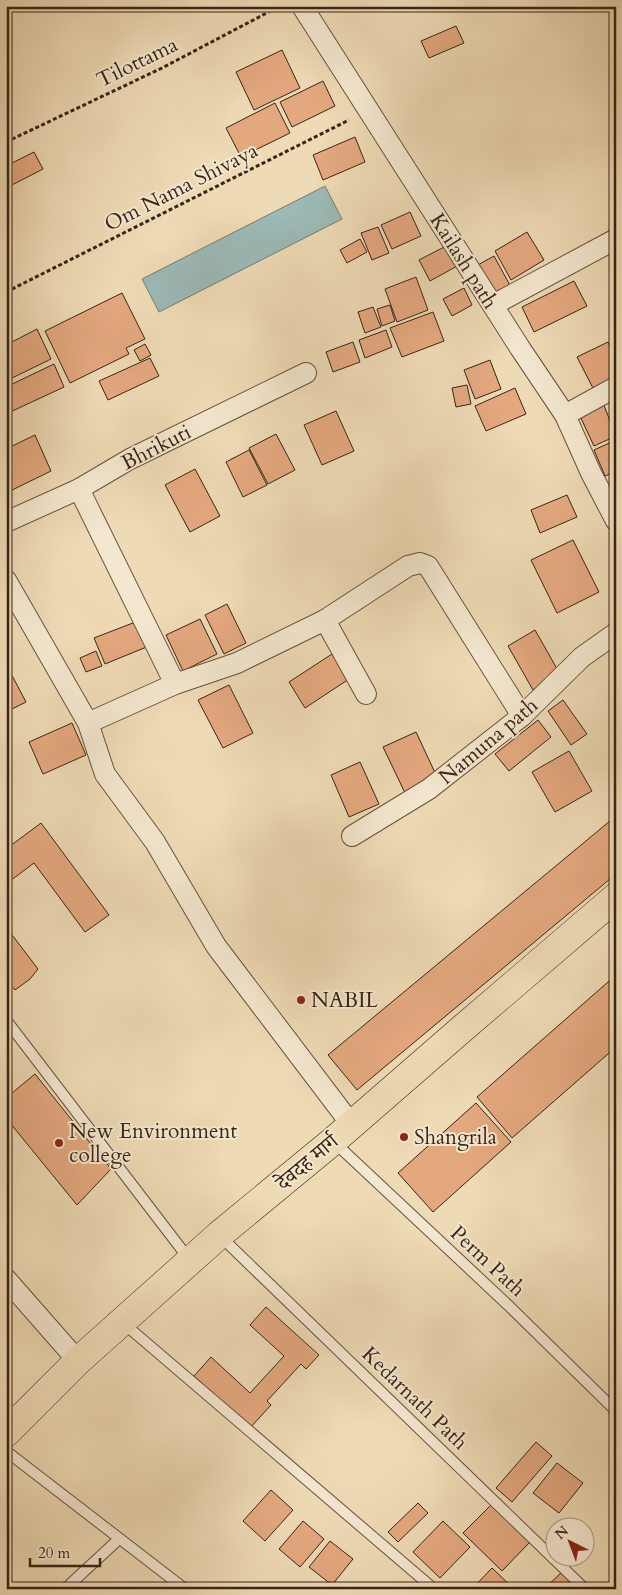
<svg xmlns="http://www.w3.org/2000/svg" width="622" height="1595" viewBox="0 0 622 1595" font-family="Cardo,'Noto Serif Devanagari',serif">
  <style>
    .water { fill: #9cb9b6; stroke: #747e76 }
    .building { fill: #e4a87f; stroke: #382516 }
    .lines { fill: none; stroke-linecap: round; stroke-linejoin: round }
    .service-casing { stroke: #66523e; stroke-width: 12 }
    .minor-casing { stroke: #66523e; stroke-width: 22 }
    .primary-casing { stroke: #382516; stroke-width: 29 }
    .path { stroke: #382516; stroke-width: 3; stroke-dasharray: 4 2.5; stroke-linecap: butt }
    .service { stroke: #f4e7cf; stroke-width: 10 }
    .minor { stroke: #f4e7cf; stroke-width: 20 }
    .primary { stroke: #eedab5; stroke-width: 28 }
    .poi-dot { fill: #8f2418; stroke: #f4e7cf; stroke-width: 2 }
    .labels { text-anchor: middle; stroke-width: 4; stroke-linejoin: round; paint-order: stroke }
    .street-label { font-size: 21px; fill: #382516; stroke: #f4e7cf }
    .poi-label { font-size: 21px; fill: #382516; stroke: #f4e7cf; text-anchor: start }
  </style>
  <rect width="100%" height="100%" fill="#eedab5"/>
  <filter id="stains"><feTurbulence type="fractalNoise" baseFrequency=".004" numOctaves="4"/><feColorMatrix values="0 0 0 0 .2 0 0 0 0 .09 0 0 0 0 .02 0 0 0 .5 -.17"/></filter>
  <radialGradient id="worn" r=".72"><stop offset=".6" stop-color="#630" stop-opacity="0"/><stop offset="1" stop-color="#630" stop-opacity=".3"/></radialGradient>
  <!-- water -->
  <polygon class="water" points="325,186 342,219 159,312 142,279"/>
  <!-- building -->
  <g class="building">
    <polygon points="456,26 464,43 429,58 421,41"/>
    <polygon points="282,50 300,88 254,110 236,72"/>
    <polygon points="323,81 335,106 292,127 280,102"/>
    <polygon points="275,103 290,133 241,157 226,128"/>
    <polygon points="355,137 365,162 323,180 313,155"/>
    <polygon points="34,152 43,169 8,187 6,184 6,166"/>
    <polygon points="410,212 421,236 392,249 381,225"/>
    <polygon points="378,227 389,253 372,260 361,233"/>
    <polygon points="527,232 544,260 511,280 495,251"/>
    <polygon points="360,239 367,252 347,263 340,250"/>
    <polygon points="448,245 459,265 430,281 419,260"/>
    <polygon points="494,256 512,289 493,299 476,266"/>
    <polygon points="416,277 428,310 397,322 385,289"/>
    <polygon points="574,281 587,306 534,332 522,307"/>
    <polygon points="464,288 472,305 452,316 443,299"/>
    <polygon points="122,293 145,339 126,348 129,354 70,383 45,331"/>
    <polygon points="390,305 395,321 382,326 377,309"/>
    <polygon points="373,307 381,327 365,333 358,312"/>
    <polygon points="433,312 444,341 402,357 390,328"/>
    <polygon points="37,329 51,359 6,381 6,345"/>
    <polygon points="386,330 392,347 365,358 359,340"/>
    <polygon points="353,342 360,362 333,372 326,352"/>
    <polygon points="608,342 616,358 616,379 594,390 577,357"/>
    <polygon points="145,344 151,355 140,361 134,350"/>
    <polygon points="150,358 159,376 108,400 99,381"/>
    <polygon points="490,360 501,389 475,399 464,370"/>
    <polygon points="54,364 64,387 6,414 6,387"/>
    <polygon points="467,385 471,404 456,407 452,388"/>
    <polygon points="515,388 526,414 486,431 475,406"/>
    <polygon points="603,403 616,436 594,446 579,414"/>
    <polygon points="336,411 354,451 322,465 304,425"/>
    <polygon points="276,434 295,470 268,484 249,448"/>
    <polygon points="35,435 51,471 6,493 6,449"/>
    <polygon points="616,440 616,472 605,476 594,450"/>
    <polygon points="249,450 267,485 243,497 226,462"/>
    <polygon points="195,469 220,516 190,532 165,485"/>
    <polygon points="567,495 577,517 540,533 531,510"/>
    <polygon points="573,540 599,592 557,613 531,560"/>
    <polygon points="227,604 246,643 224,654 205,615"/>
    <polygon points="200,619 217,654 183,671 166,635"/>
    <polygon points="138,621 149,646 105,664 94,638"/>
    <polygon points="535,630 560,674 533,690 508,646"/>
    <polygon points="96,651 102,666 86,672 80,658"/>
    <polygon points="332,654 349,679 305,708 289,682"/>
    <polygon points="6,664 26,702 6,712"/>
    <polygon points="229,685 253,733 223,748 198,700"/>
    <polygon points="563,700 587,734 571,745 548,711"/>
    <polygon points="538,720 551,737 509,771 495,754"/>
    <polygon points="72,723 86,755 43,774 29,742"/>
    <polygon points="416,732 438,779 406,795 383,747"/>
    <polygon points="569,751 592,791 555,812 532,772"/>
    <polygon points="360,762 379,804 349,817 331,775"/>
    <polygon points="616,816 616,874 357,1090 328,1055"/>
    <polygon points="41,823 109,915 85,932 34,863 6,884 6,849"/>
    <polygon points="6,927 38,969 30,979 15,990 6,979"/>
    <polygon points="616,975 616,1047 512,1138 477,1097"/>
    <polygon points="35,1074 111,1169 77,1205 6,1118 6,1098"/>
    <polygon points="476,1103 511,1142 433,1212 398,1173"/>
    <polygon points="266,1307 319,1355 306,1369 301,1364 267,1401 271,1405 250,1428 194,1376 211,1357 250,1393 284,1356 250,1325"/>
    <polygon points="536,1442 552,1456 512,1502 496,1488"/>
    <polygon points="557,1463 583,1483 559,1513 533,1493"/>
    <polygon points="271,1490 293,1510 265,1541 243,1521"/>
    <polygon points="418,1503 428,1513 398,1542 388,1532"/>
    <polygon points="492,1504 530,1542 502,1571 463,1533"/>
    <polygon points="303,1521 324,1539 300,1567 279,1549"/>
    <polygon points="443,1521 470,1547 440,1578 413,1552"/>
    <polygon points="330,1541 353,1559 332,1585 309,1567"/>
    <polygon points="492,1568 514,1589 472,1589"/>
    <polygon points="562,1572 578,1589 544,1589"/>
  </g>
  <g class="lines">
    <!-- service casing -->
    <g class="service-casing">
      <g id="service">
        <polyline points="6,1020 189,1259"/>
        <polyline points="334,1142 509,1306 616,1411"/>
        <polyline points="219,1235 585,1589"/>
        <polyline points="122,1322 434,1589"/>
        <polyline points="6,1451 185,1589"/>
        <polyline points="65,1589 119,1539"/>
      </g>
    </g>
    <!-- minor casing -->
    <g class="minor-casing">
      <g id="minor">
        <polyline points="302,6 520,348 565,415 591,473 616,521"/>
        <polyline points="493,305 616,239"/>
        <polyline points="565,415 616,387"/>
        <polyline points="79,489 175,684"/>
        <polyline points="6,522 79,489 130,459 306,373"/>
        <polyline points="6,580 88,723 105,774 155,842 216,946 351,1124"/>
        <polyline points="325,620 366,694"/>
        <polyline points="88,723 175,684 237,663 325,620 408,566 420,563 428,566 522,716"/>
        <polyline points="352,836 429,789 522,716 582,657 616,633"/>
        <polyline points="6,1279 78,1361"/>
      </g>
    </g>
    <!-- primary casing -->
    <g class="primary-casing">
      <polyline id="primary" points="6,1433 78,1361 219,1235 333,1141 463,1028 616,897"/>
    </g>
    <!-- path -->
    <g class="path">
      <polyline points="6,142 162,68 280,6"/>
      <polyline points="6,292 349,120"/>
    </g>
    <!-- service -->
    <use href="#service" class="service"/>
    <!-- minor -->
    <use href="#minor" class="minor"/>
    <!-- primary -->
    <use href="#primary" class="primary"/>
  </g>
  <!-- markers -->
  <g class="poi-dot">
    <circle cx="301" cy="1000" r="5"/>
    <circle cx="404" cy="1137" r="5"/>
    <circle cx="59" cy="1143" r="5"/>
  </g>
  <g class="labels">
    <!-- street labels -->
    <g class="street-label">
      <text transform="translate(137 62) rotate(-26)" y="7">Tilottama</text>
      <text transform="translate(181 187) rotate(-27)" y="7">Om Nama Shivaya</text>
      <text transform="translate(464 261) rotate(58)" y="7">Kailash path</text>
      <text transform="translate(156 447) rotate(-27)" y="7">Bhrikuti</text>
      <text transform="translate(488 741) rotate(-40)" y="7">Namuna path</text>
      <text transform="translate(307 1162) rotate(-40)" y="7">देवदह मार्ग</text>
      <text transform="translate(488 1261) rotate(43)" y="7">Perm Path</text>
      <text transform="translate(415 1398) rotate(44)" y="7">Kedarnath Path</text>
    </g>
    <!-- poi labels -->
    <g class="poi-label">
      <text x="311" y="1007">NABIL</text>
      <text x="69" y="1138">New Environment<tspan x="69" dy="24">college</tspan></text>
      <text x="414" y="1144">Shangrila</text>
    </g>
  </g>
  <!-- margin -->
  <rect width="622" height="1595" fill="none" stroke="#eedab5" stroke-width="25"/>
  <rect x="8" y="8" width="607" height="1580" fill="none" stroke="#382516" stroke-width="2.5"/>
  <rect x="12" y="12" width="597" height="1570" fill="none" stroke="#382516"/>
  <!-- north arrow -->
  <g transform="translate(570 1542) rotate(318)"><circle r="24" fill="#f4e7cf" stroke="#a99985"/>
  <path d="M0-4L9 19L0 12L-9 19Z" fill="#8f2418"/>
  <text y="-8" font-size="14" font-weight="bold" text-anchor="middle" fill="#382516">N</text>
  </g>
  <!-- scale -->
  <path d="M30 1558v8h70v-8" fill="none" stroke="#382516" stroke-width="2.5"/>
  <text x="38" y="1558" font-size="15" fill="#382516" stroke="#f4e7cf" stroke-width="4" paint-order="stroke">20 m</text>
  <rect width="100%" height="100%" filter="url(#stains)"/>
  <rect width="100%" height="100%" fill="url(#worn)"/>
</svg>
